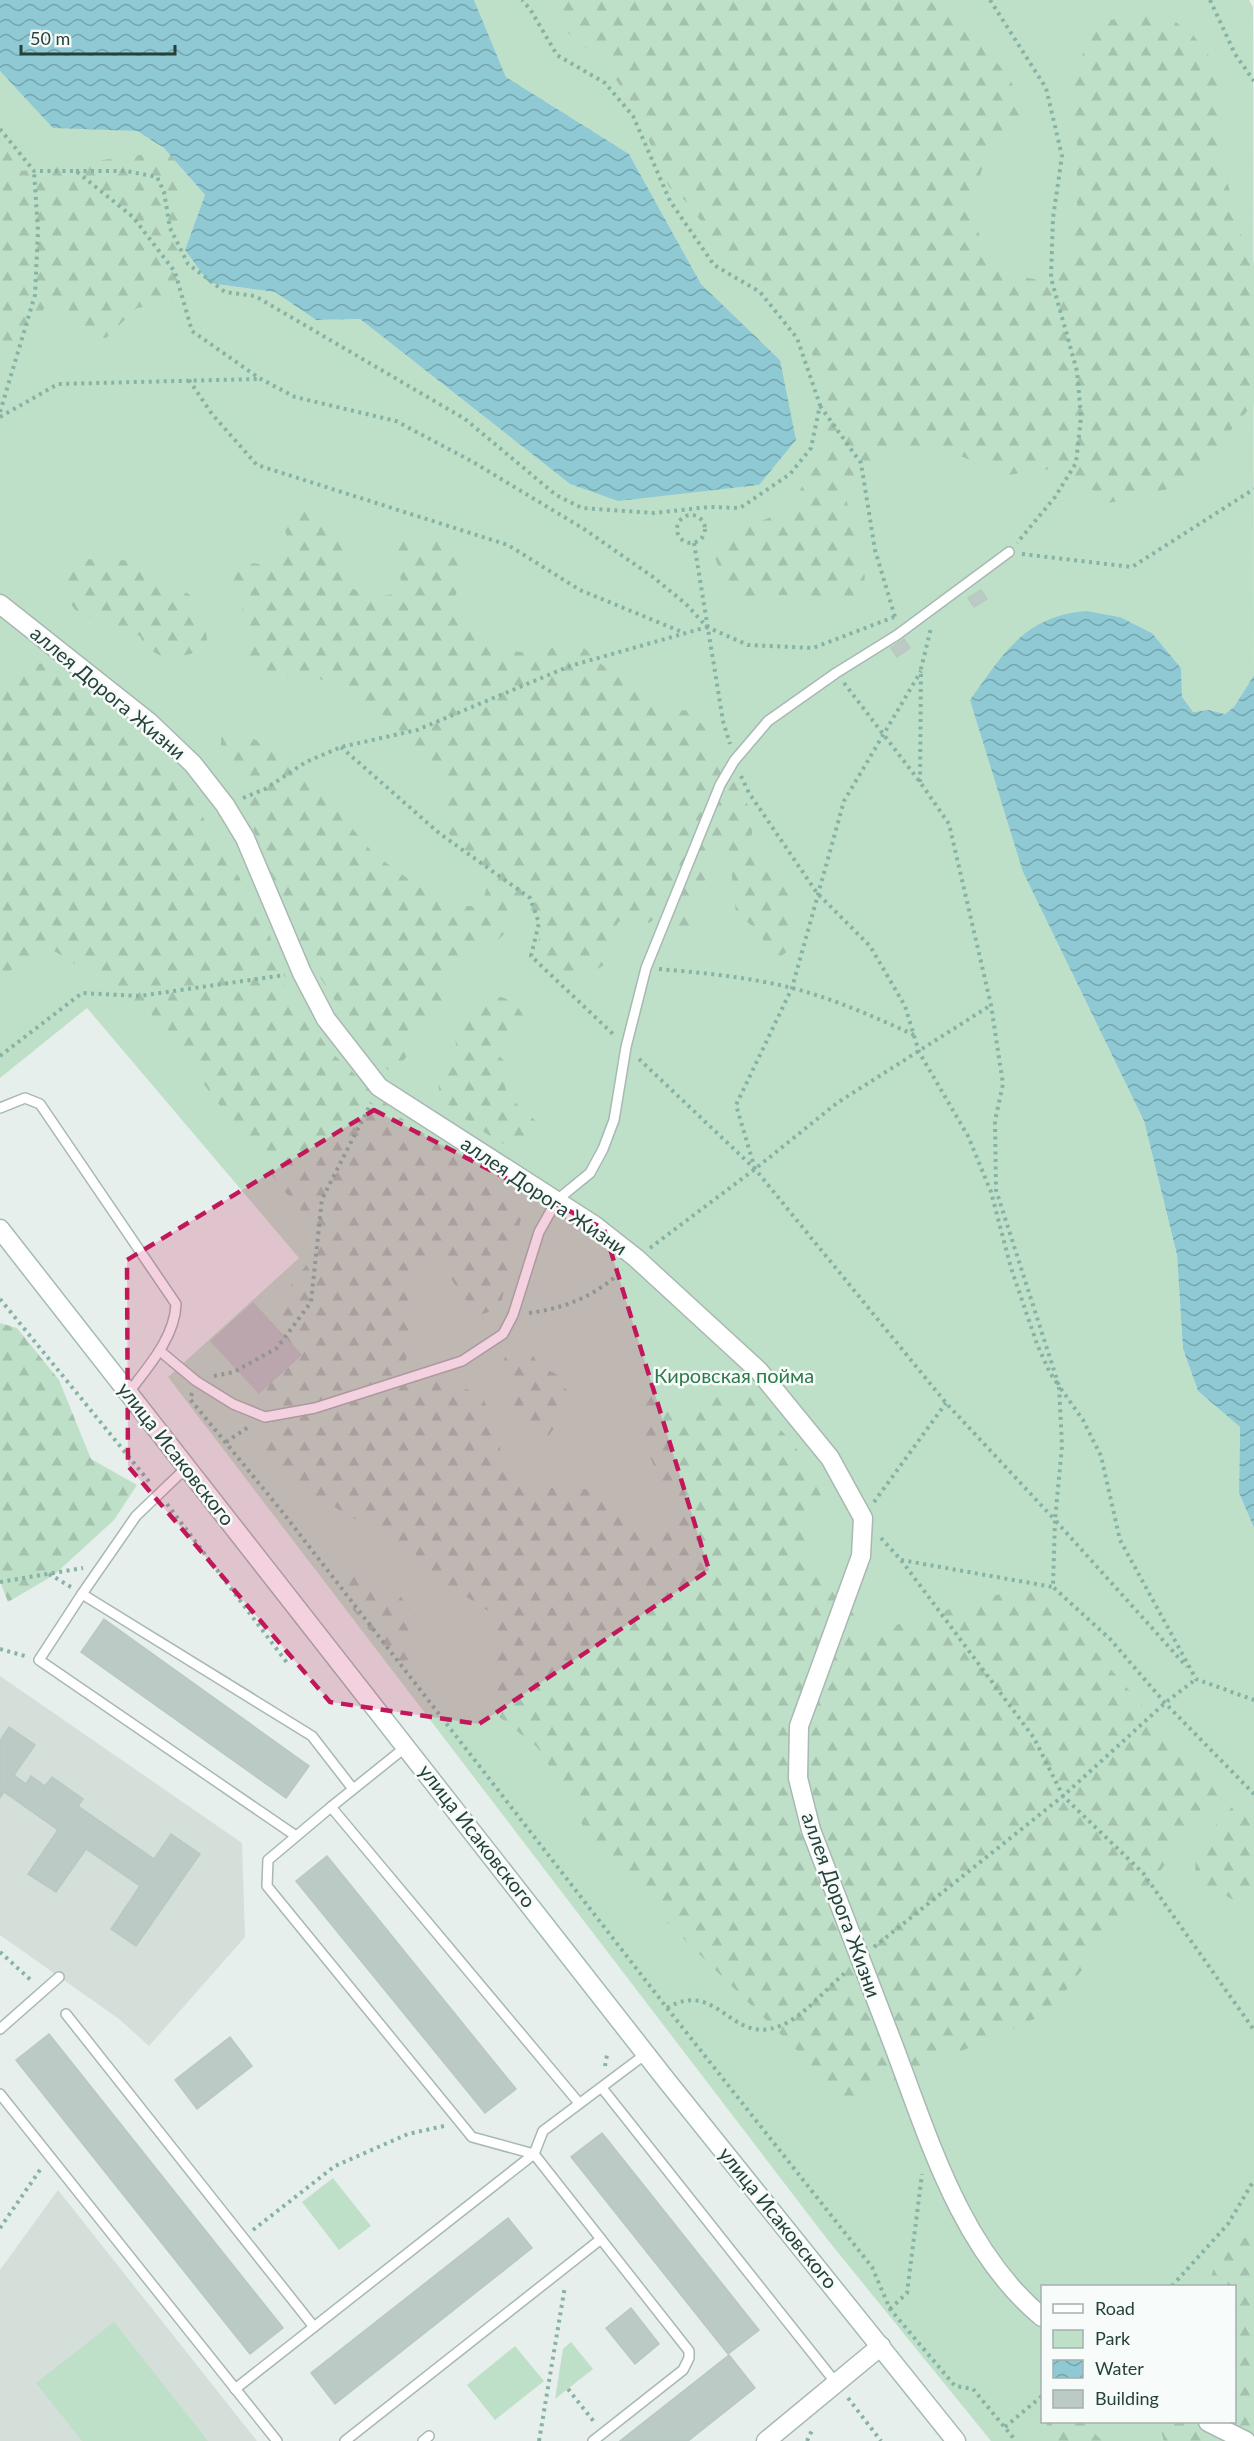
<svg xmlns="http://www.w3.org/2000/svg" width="1254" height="2441" viewBox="0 0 1254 2441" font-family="Lato,sans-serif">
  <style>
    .built { fill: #d4dfda }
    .green { fill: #bfe0c8; fill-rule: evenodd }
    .forest { fill: url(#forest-firs) }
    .water { fill: url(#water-waves) }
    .building { fill: #bbcac4; stroke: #b8c9c2; stroke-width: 1.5 }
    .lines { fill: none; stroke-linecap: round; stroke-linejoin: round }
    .lane-casing { stroke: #a8b8b2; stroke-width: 12 }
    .street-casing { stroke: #a8b8b2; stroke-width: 21 }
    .secondary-casing { stroke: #a4bbb3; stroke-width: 21 }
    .path { stroke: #86b3a5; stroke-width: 4; stroke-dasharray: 3 4.5; stroke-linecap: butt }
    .lane { stroke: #fff; stroke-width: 9 }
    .street { stroke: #fff; stroke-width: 18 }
    .secondary { stroke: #fff; stroke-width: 18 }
    .marked { fill: #c2185b; fill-opacity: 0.2; stroke: #c2185b; stroke-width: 4.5; stroke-dasharray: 12 8; stroke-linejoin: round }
    .labels { text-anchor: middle; stroke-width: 5; stroke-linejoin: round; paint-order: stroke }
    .street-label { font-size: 20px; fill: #24423a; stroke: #f7fbf9 }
    .park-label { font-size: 20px; fill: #2d7a4b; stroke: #f7fbf9 }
  </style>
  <defs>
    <pattern id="forest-firs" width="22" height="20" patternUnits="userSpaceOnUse" patternTransform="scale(1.5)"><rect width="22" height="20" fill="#bfe0c8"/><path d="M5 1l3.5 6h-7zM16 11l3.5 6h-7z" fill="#a4c1ad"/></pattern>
    <pattern id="water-waves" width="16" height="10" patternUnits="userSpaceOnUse" patternTransform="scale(1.5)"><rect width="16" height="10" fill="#8ec9d4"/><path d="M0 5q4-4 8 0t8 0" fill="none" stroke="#74a5ad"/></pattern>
  </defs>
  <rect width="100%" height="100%" fill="#e6efeb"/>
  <!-- built -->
  <g class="built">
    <polygon points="0,1676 242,1843 245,1937 149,2046 119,2019 0,1935"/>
    <polygon points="58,2190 257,2441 0,2441 0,2270"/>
  </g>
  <!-- green -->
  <g class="green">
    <path d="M 474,0 L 1249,0 L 1253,7 L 1254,675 L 1234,707 L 1225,714 L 1209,710 L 1193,712 L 1182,698 L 1181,668 L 1152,633 L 1120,617 L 1087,611 L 1023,872 L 1144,1121 L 1177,1255 L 1183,1349 L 1198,1391 L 1240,1427 L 1239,1493 L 1254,1528 L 1254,2441 L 991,2441 L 827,2239 L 168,1377 L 299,1258 L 87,1008 L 0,1078 L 0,71 L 53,127 L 137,131 L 164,148 L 205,195 L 185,250 L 209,283 L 275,292 L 316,320 L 360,319 L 570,484 L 618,500 L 759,485 L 780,360 L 701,284 L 629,154 L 506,77 ZM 1042,2286 L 1234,2286 L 1234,2422 L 1042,2422 Z"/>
    <polygon points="333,2178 371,2226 339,2250 302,2202"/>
    <polygon points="114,2322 208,2441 82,2441 36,2383"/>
    <polygon points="571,2342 593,2369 555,2399 563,2349"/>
    <polygon points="515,2346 544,2381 495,2420 467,2385"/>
  </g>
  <!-- forest -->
  <g class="forest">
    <path d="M 540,0 L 947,0 C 972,47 1023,70 1026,129 C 1015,136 995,144 988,155 C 971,184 970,251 1001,270 C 1014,278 1040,279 1055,282 L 1068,265 L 1077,223 L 1077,128 L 1069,81 L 1099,22 L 1161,11 L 1193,35 L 1220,70 L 1217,142 L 1241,235 L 1252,253 L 1254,266 L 1254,403 L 1215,449 L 1210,469 L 1193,483 L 1109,503 L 1073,475 L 1051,469 L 1007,475 L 943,449 L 900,451 L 844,490 L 865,577 L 860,597 L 772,595 L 753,605 L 732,601 L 715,558 L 720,536 L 785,512 L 821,459 L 826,394 L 803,329 L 777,293 L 725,256 L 688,203 L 669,187 L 634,106 L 608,68 L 557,23 Z"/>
    <polygon points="0,142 22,171 183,149 181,301 137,308 106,338 83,335 46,305 32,330 0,364"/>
    <path d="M 305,511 L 328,520 L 343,540 L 344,567 L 353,589 L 379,596 L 403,593 L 394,542 L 422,536 L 448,540 L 467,557 L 461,584 L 450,606 L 509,651 L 535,653 L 559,646 L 584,648 L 602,665 L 626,676 L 642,700 L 665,711 L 691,710 L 706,730 L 713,754 L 730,773 L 754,816 L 751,840 L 766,861 L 794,883 L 801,893 L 787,914 L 796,937 L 791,949 L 781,956 L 770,952 L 757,930 L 736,913 L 729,850 L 718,843 L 707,849 L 707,874 L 688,935 L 674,934 L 670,923 L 660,915 L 649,923 L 636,921 L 626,914 L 617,924 L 611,961 C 582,979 572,979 540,969 L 536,944 L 543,933 L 541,921 L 534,913 C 507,916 512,932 494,942 C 480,950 465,955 451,963 L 455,967 L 445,975 C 443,983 446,995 443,1003 C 439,1015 428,1017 420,1026 C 406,1042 416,1061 388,1070 L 348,1022 L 304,951 L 248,817 L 248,792 L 233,772 L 221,747 L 221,733 L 246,733 L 267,748 L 324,795 L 374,854 L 433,897 L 456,905 L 481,907 L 488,883 L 478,859 L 458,845 L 442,825 L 448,800 L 423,756 L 390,720 L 331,684 L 307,673 L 283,679 L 258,669 L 243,649 L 242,599 L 232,576 L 253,563 L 278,567 L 289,544 L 282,520 Z"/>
    <path d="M 97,559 C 112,563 139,556 148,566 C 153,572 156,581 159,588 L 187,593 L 198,600 L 207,638 L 205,650 L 168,660 L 145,647 L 140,636 L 115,629 L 105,620 L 80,616 C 66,597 51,580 71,560 Z"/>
    <polygon points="31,662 50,665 113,726 171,770 220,843 268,929 283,984 330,1051 401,1118 525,1202 500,1308 480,1315 461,1295 440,1260 433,1253 419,1259 409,1313 410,1336 402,1384 446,1381 481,1395 496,1425 503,1465 532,1498 561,1483 592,1491 633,1524 649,1541 672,1528 679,1514 661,1483 640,1433 639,1399 652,1389 663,1393 678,1415 698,1410 712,1393 751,1393 803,1457 821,1494 806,1532 802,1562 836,1574 863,1635 1036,1583 1220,1795 1048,2013 848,2101 598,1854 560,1783 537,1747 498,1716 491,1676 493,1614 415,1564 419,1557 263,1465 269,1314 326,1239 285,1192 148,1010 48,947 0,977 0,682"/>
    <path d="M 494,996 C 509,998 515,1002 523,1015 L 518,1027 L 499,1043 L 499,1056 L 508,1064 L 510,1076 L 505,1087 L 510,1098 L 537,1122 L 528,1145 L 516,1150 C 499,1143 446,1110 440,1094 C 437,1086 439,1078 441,1071 L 452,1065 L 456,1052 L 455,1026 L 481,999 Z"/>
    <polygon points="0,1323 17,1328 59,1380 91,1459 137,1485 114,1520 54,1575 8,1602 0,1581"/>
    <path d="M 520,1350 L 532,1353 L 538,1365 L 560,1376 L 569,1397 L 569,1409 L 546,1439 C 526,1432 503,1423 500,1400 L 508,1391 L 507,1378 L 501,1366 L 507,1353 Z"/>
    <polygon points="340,1573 364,1578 370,1589 396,1591 422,1623 411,1659 396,1664 331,1582"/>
    <polygon points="1240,1798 1254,1816 1254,1911 1195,1879 1196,1847"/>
    <polygon points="1242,2237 1254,2241 1254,2441 1164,2441 1158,2422 1234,2422 1234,2286 1208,2286 1217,2259"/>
    <polygon points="1048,2422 1084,2422 1102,2441 1040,2441"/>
  </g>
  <!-- water -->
  <g class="water">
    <polygon points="0,0 474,0 506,77 629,154 701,284 780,360 796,440 759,485 618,501 570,484 360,319 316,320 275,292 209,283 185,250 205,195 164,148 137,131 53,128 0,71"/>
    <path d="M 1087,611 L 1120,617 L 1152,633 L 1181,668 L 1182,697 L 1193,712 L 1209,710 L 1225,714 L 1234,707 L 1254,675 L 1254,1528 L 1239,1493 L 1240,1427 L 1198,1391 L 1183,1349 L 1177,1255 L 1144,1121 L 1023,872 L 970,700 C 1004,653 1024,616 1087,611 Z"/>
  </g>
  <!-- building -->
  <g class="building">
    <polygon points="981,590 987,599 974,607 968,598"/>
    <polygon points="904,639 910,648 897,657 891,648"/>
    <polygon points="253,1303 301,1355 259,1393 211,1341"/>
    <polygon points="104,1619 309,1766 286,1798 81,1652"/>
    <polygon points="9,1727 35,1745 14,1775 26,1784 31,1776 45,1786 52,1777 83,1799 78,1806 154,1859 171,1834 200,1854 136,1946 111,1929 140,1886 86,1849 56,1892 28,1874 58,1830 4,1792 0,1798 0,1741"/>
    <polygon points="327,1856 516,2089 485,2113 296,1881"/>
    <polygon points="49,2034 283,2328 250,2354 16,2060"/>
    <polygon points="230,2037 252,2066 197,2109 175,2080"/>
    <polygon points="602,2133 759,2330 728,2354 571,2157"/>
    <polygon points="508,2218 532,2248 335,2404 311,2373"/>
    <polygon points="631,2308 659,2344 635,2364 606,2328"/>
    <polygon points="729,2355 755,2388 688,2441 620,2441"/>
  </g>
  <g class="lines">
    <!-- lane casing -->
    <g class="lane-casing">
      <g id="lane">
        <path d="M 0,1108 L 25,1098 L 40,1104 L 176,1304 C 175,1337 148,1367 129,1392"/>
        <polyline points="160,1351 196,1381 233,1404 265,1417 315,1408 462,1361 503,1334 513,1315 539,1232 557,1200 590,1173 603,1149 614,1120 626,1047 646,968 720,785 734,761 768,721 836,673 897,635 1009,552"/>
        <polyline points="82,1594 136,1516 186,1468"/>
        <polyline points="407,1746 331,1807 579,2103"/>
        <polyline points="331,1807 268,1860 267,1886 472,2137 534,2154 689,2351 689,2358 683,2370 593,2441"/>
        <polyline points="296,1836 39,1660 82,1594 312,1736 353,1789"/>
        <polyline points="66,2014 314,2327"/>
        <polyline points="0,2029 59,1977"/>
        <polyline points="602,2088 836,2383"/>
        <polyline points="0,2094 277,2441"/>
        <polyline points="235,2389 534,2154 543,2131 647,2053"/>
        <polyline points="345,2441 601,2239"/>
        <polyline points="423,2441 429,2436"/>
      </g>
    </g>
    <!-- street casing -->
    <g class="street-casing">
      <g id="street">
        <path d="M 0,604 L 149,722 L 193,764 L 225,805 L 245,838 L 302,973 L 326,1019 L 379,1087 L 594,1225 L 636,1258 L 759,1371 L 830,1458 L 863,1518 L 861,1556 L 799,1726 L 798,1778 L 811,1830 C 838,1901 865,1972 893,2044 C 929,2139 961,2250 1042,2317"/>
        <polyline points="1208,2422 1246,2441"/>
        <polyline points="766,2441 881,2346"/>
      </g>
    </g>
    <!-- secondary casing -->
    <g class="secondary-casing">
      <polyline id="secondary" points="0,1229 667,2081 956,2441"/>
    </g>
    <!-- path -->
    <g class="path">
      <polyline points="990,0 1046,88 1062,156 1053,218 1051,278 1077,371 1081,417 1076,463 1055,497 1017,543"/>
      <polyline points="1210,0 1235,54 1254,81"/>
      <polyline points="0,129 34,171 76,171 133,217 175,272 192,331 259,378 295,397 396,421 473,462 584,529 653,577 686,604 707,627 748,645 813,648 894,617"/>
      <polyline points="76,171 126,171 157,177 164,192 170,228 188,264 225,292 255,296 465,419 556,495 582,508 654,513 709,507 740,508 790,474 811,448 820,405 797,338 760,292 714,265 670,201 633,116 605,83 557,55 530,9 522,0"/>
      <polyline points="189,380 212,414 257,465 508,545 580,590 682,632"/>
      <polyline points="820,406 861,463 875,550 895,617"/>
      <polyline points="0,412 35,295 38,231 34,171"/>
      <polyline points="0,417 58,384 257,379"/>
      <circle cx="691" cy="529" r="14"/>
      <polyline points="694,543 723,721 730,744"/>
      <polyline points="1022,554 1132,567 1254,489"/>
      <polyline points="844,683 920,782 949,824 991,1005 1003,1084 995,1121 996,1190 1059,1386 1083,1420 1101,1456 1120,1540 1196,1679 1254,1700"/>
      <polyline points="341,747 439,833 530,898 539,923 531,956 614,1035"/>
      <polyline points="741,776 749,793 817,893 870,946 905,1006 919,1052 968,1136 991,1192 1011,1268 1037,1344 1050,1373 1059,1386 1062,1446 1055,1520 1187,1667"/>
      <polyline points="920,782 921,669 931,628"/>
      <polyline points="243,798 265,789 306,762 341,747 417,730 570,666 707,627"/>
      <path d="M 659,969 C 703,973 749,977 792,988 C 834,999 875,1017 914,1035"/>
      <polyline points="0,1056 82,993 139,996 285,975"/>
      <polyline points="639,1059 755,1169 946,1403 1055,1520 1053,1587 1110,1639 1165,1703 1254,1794"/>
      <polyline points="755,1169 736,1105 792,988 844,801 921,671"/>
      <polyline points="650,1248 755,1169 837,1103 991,1005"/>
      <polyline points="0,1299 151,1484"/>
      <path d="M 529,1313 C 566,1308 595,1296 623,1270"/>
      <polyline points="214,1376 234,1372 277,1348 311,1302 322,1199 371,1103"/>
      <polyline points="192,1393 190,1399 280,1509 667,2008 872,2267 890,2309 955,2386 973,2389 1016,2441"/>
      <polyline points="226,1442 250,1426"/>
      <polyline points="874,1502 946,1403"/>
      <polyline points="167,1504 288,1664"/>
      <polyline points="881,1538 901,1560 1034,1738 1063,1796 1143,1873 1254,2030"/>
      <polyline points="901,1560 1053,1587"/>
      <polyline points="49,1574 71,1587"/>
      <polyline points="0,1582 83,1568"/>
      <polyline points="0,1649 25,1656"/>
      <polyline points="874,1947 1063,1796 1165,1703 1196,1679"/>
      <polyline points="0,1952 33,1982"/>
      <path d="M 667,2008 C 721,1976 732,2055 790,2021 C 810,2009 828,1987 846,1972"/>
      <polyline points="605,2066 607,2055"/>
      <polyline points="0,2228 42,2167"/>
      <polyline points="253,2230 335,2166 408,2134 444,2126"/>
      <polyline points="1172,2286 1228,2224 1254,2180"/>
      <polyline points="890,2309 907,2293 922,2174"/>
      <polyline points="568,2389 595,2423"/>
      <polyline points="848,2398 881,2441"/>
      <polyline points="1005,2427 1042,2396"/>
      <polyline points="539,2441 565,2286"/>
      <polyline points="807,2441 813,2428"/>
    </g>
    <!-- lane -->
    <use href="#lane" class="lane"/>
    <!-- street -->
    <use href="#street" class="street"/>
    <!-- secondary -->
    <use href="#secondary" class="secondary"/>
  </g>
  <!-- marked area -->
  <path class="marked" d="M 374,1110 L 604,1229 L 709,1570 L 479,1724 L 330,1702 L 128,1466 L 127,1260 Z"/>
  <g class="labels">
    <!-- street labels -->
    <g class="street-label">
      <text transform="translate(108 693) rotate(40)" y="7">аллея Дорога Жизни</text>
      <text transform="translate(544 1196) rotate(34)" y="7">аллея Дорога Жизни</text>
      <text transform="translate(176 1454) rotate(52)" y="7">улица Исаковского</text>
      <text transform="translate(477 1836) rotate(52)" y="7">улица Исаковского</text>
      <text transform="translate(841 1905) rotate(70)" y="7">аллея Дорога Жизни</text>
      <text transform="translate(778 2218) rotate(51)" y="7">улица Исаковского</text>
    </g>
    <!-- park labels -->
    <g class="park-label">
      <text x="734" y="1383">Кировская пойма</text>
    </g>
  </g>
  <!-- legend -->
  <rect x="1041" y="2285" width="195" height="138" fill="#f7fbf9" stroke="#a3b1ad" stroke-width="1.5"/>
  <rect x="1053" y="2304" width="30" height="9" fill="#ffffff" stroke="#a3b1ad" stroke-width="1.5"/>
  <text x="1095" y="2315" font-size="18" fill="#24423a">Road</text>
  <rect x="1053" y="2330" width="30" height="18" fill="#bfe0c8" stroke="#a3b1ad" stroke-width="1.5"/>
  <text x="1095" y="2345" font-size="18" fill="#24423a">Park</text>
  <rect x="1053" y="2360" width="30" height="18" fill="url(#water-waves)" stroke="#a3b1ad" stroke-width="1.5"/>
  <text x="1095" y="2375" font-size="18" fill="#24423a">Water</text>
  <rect x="1053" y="2390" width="30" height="18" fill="#bbcac4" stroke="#a3b1ad" stroke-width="1.5"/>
  <text x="1095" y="2405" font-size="18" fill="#24423a">Building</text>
  <!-- scale -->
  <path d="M21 45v9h154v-9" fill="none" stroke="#24423a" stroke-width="3"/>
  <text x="30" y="45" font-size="18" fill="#24423a" stroke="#f7fbf9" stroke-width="4.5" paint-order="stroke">50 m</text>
</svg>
